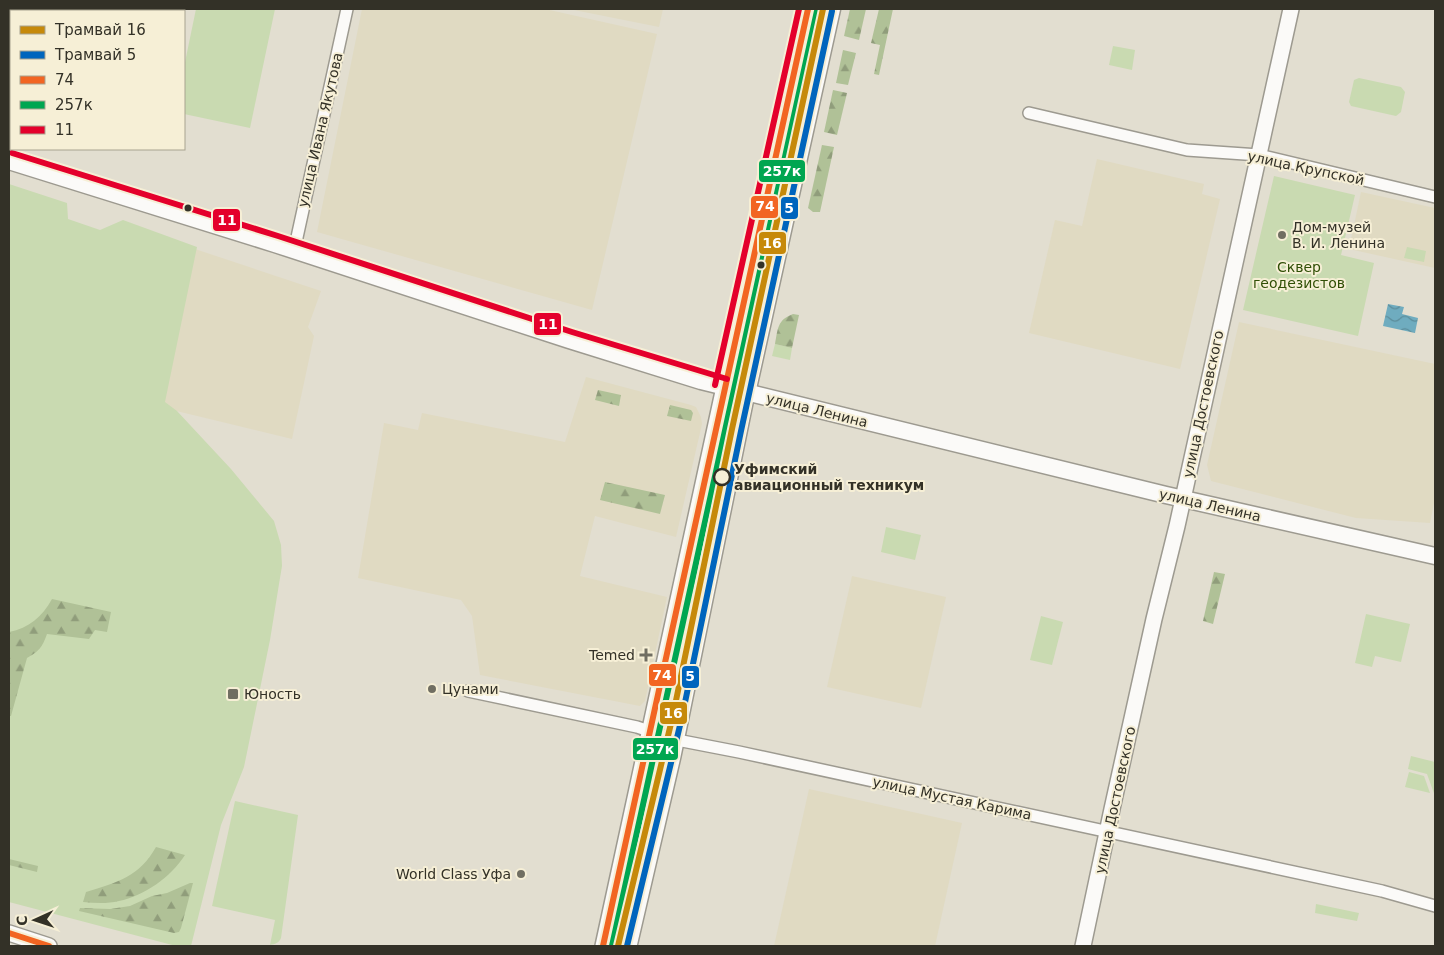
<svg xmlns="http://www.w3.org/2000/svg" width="1444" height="955" viewBox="0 0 1444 955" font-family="'DejaVu Sans',sans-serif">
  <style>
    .built { fill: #e0dac2 }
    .green { fill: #c9dab1 }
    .forest { fill: url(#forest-firs) }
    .water { fill: url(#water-waves) }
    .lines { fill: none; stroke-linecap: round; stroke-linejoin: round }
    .minor-casing { stroke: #9d9a90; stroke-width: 14 }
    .tertiary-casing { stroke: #9d9a90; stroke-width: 18 }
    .secondary-casing { stroke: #9d9a90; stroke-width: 19 }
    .minor { stroke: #fbfaf8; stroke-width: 11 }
    .tertiary { stroke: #fbfaf8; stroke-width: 15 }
    .secondary { stroke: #fbfaf8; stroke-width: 16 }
    .bus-1-casing { stroke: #f6efd6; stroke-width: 10 }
    .bus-2-casing { stroke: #f6efd6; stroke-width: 10 }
    .bus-3-casing { stroke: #f6efd6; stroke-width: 10 }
    .bus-1 { stroke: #f26522; stroke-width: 6 }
    .bus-2 { stroke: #00a651; stroke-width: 6 }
    .bus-3 { stroke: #e4002b; stroke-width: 6 }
    .tram-1-casing { stroke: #f6efd6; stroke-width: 10 }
    .tram-2-casing { stroke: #f6efd6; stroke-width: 10 }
    .tram-1 { stroke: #c6890a; stroke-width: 6 }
    .tram-2 { stroke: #0065bd; stroke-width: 6 }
    .bus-dot { fill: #333127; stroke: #f6efd6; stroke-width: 2 }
    .poi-dot { fill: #706e62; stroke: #f6efd6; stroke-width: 2 }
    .stop-dot { fill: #f6efd6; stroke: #333127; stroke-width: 2.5 }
    .labels { text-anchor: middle; stroke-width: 4; stroke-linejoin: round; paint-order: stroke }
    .street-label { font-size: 14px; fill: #333127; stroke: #f6efd6 }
    .poi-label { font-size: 14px; fill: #333127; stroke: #f6efd6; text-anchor: start }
    .park-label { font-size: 14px; fill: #304f06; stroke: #f6efd6 }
    .stop-label { font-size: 14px; font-weight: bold; fill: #333127; stroke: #f6efd6; text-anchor: start }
    .line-badge { stroke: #f6efd6; stroke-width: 2 }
    .badge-label { font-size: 14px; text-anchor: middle; font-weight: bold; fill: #fff }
  </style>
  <defs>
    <pattern id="forest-firs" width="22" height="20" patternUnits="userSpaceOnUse" patternTransform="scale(1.25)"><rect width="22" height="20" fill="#b0c197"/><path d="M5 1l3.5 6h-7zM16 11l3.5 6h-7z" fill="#909d7b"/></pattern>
    <pattern id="water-waves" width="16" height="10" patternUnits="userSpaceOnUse" patternTransform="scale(1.25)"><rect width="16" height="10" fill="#6facbf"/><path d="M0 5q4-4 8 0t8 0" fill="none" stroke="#5c8d9b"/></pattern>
  </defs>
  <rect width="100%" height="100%" fill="#e2ded0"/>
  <!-- built -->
  <g class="built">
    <polygon points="362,9 545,9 657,34 592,310 317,232"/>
    <polygon points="569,9 663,9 659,27"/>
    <polygon points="1097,159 1204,184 1202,194 1220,199 1180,369 1029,333 1055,220 1082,226"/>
    <polygon points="1361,192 1435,208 1435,268 1349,249"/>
    <polygon points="195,249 321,291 308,327 314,336 292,439 160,407"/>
    <polygon points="1239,322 1435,364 1435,498 1430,523 1356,518 1211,481 1207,465"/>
    <polygon points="586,377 691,405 696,407 701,417 702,424 676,537 595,516 580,576 667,597 645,701 640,706 480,675 472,616 461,600 358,578 384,423 418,430 422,413 565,442"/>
    <polygon points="852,576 946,597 921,708 827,687"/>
    <polygon points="809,789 962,823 935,946 774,946"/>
  </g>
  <!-- green -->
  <g class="green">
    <polygon points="196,9 275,9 250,128 184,114 184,67"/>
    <polygon points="1113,46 1135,50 1132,70 1109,65"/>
    <polygon points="1359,78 1401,87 1405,92 1401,112 1396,116 1351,106 1349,102 1354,80"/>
    <polygon points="1274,176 1355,195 1341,255 1374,263 1358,336 1243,310"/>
    <polygon points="9,184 67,203 68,219 100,230 123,220 197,247 165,402 177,411 231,469 274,521 281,545 282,566 279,584 270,640 244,767 221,825 191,946 176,946 9,902"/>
    <polygon points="1407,247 1426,251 1424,262 1404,258"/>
    <polygon points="775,344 792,348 790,360 772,356"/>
    <polygon points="886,527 921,535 915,560 881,552"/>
    <polygon points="1366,614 1410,624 1401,662 1375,656 1372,667 1355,663"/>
    <polygon points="1041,616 1063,622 1052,665 1030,660"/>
    <polygon points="1411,756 1435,762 1435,803 1434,803 1435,796 1427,774 1408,769"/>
    <polygon points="1409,772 1424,776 1430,793 1405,787"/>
    <path d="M 235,801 L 298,815 L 281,938 C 279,943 275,944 270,945 L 275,920 L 212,906 Z"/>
    <polygon points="1316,904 1359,913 1357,921 1315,913"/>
  </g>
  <!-- forest -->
  <g class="forest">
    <polygon points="850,9 866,9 859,40 844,36"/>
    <polygon points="879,9 893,9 879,75 874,74 880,45 871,43"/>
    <polygon points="843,50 856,53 848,85 836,83"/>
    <polygon points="833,90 847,93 837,135 824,132"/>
    <polygon points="822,145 834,147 820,212 813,212 808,208"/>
    <path d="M 793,314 L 799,315 L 792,348 L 775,344 C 778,329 777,320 793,314 Z"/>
    <polygon points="598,390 621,395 619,406 595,400"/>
    <polygon points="670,405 691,410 693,413 691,421 667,416"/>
    <polygon points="605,482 665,495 660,514 600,500"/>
    <polygon points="1214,572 1225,574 1213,624 1203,621"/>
    <path d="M 52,599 L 111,612 L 107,632 L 95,630 L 89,639 L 47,634 C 42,648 39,651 27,658 L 11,716 L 9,716 L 9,632 C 29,628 42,617 52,599 Z"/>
    <path d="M 156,847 L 185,855 C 171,877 144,896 119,901 C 107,904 95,903 83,902 L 86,892 C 118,882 139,877 156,847 Z"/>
    <polygon points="9,859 38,866 37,872 9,865"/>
    <polygon points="190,883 193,883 181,928 179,932 174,933 79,911 80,908 110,909 130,906 152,896 167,893"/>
  </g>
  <!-- water -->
  <polygon class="water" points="1388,304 1404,307 1402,314 1418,318 1415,333 1383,326"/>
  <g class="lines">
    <!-- minor casing -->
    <g class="minor-casing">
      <g id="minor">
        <polyline points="1029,113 1187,150 1259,155 1435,197"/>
        <polyline points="294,251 347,9"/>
        <polyline points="468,691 637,727 677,740 739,752 1382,891 1435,906"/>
      </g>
    </g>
    <!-- tertiary casing -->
    <g class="tertiary-casing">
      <g id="tertiary">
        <polyline points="9,933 49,946"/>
        <polyline points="603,946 724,387"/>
        <polyline points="629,946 673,756 747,393"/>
        <polyline points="1083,946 1112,809 1154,619 1177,526 1291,9"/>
      </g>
    </g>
    <!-- secondary casing -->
    <g class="secondary-casing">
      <g id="secondary">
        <polyline points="9,161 275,244 569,340 701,381 1166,495 1435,556"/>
        <polyline points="724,387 808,9"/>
        <polyline points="747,393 832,9"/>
      </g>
    </g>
    <!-- minor -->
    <use href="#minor" class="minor"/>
    <!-- tertiary -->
    <use href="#tertiary" class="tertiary"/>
    <!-- secondary -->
    <use href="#secondary" class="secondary"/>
    <!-- bus-1 casing -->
    <g class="bus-1-casing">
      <g id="bus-1">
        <polyline points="9,933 49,946"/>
        <polyline points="603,946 808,9"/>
      </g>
    </g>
    <!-- bus-2 casing -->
    <g class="bus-2-casing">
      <polyline id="bus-2" points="612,946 817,11"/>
    </g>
    <!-- bus-3 casing -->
    <g class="bus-3-casing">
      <g id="bus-3">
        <polyline points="12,153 278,236 572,332 727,379"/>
        <polyline points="715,385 799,9"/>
      </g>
    </g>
    <!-- bus-1 -->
    <use href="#bus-1" class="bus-1"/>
    <!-- bus-2 -->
    <use href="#bus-2" class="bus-2"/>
    <!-- bus-3 -->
    <use href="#bus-3" class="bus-3"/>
    <!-- tram-1 casing -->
    <g class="tram-1-casing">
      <polyline id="tram-1" points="618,946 673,715 732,429 823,9"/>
    </g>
    <!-- tram-2 casing -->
    <g class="tram-2-casing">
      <polyline id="tram-2" points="627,946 682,717 741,431 832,11"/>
    </g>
    <!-- tram-1 -->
    <use href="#tram-1" class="tram-1"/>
    <!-- tram-2 -->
    <use href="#tram-2" class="tram-2"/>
  </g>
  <!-- markers -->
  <g class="bus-dot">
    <circle cx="188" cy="208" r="4.5"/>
    <circle cx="761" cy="265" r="4.5"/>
  </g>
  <g class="poi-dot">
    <circle cx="1282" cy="235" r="5"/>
    <path d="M643.5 647.5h5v5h5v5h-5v5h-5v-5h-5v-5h5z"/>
    <circle cx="432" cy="689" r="5"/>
    <rect x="227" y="688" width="12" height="12" rx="2.5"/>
    <circle cx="521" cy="874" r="5"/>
  </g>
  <circle class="stop-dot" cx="722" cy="477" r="8"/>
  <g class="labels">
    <!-- street labels -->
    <g class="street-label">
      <text transform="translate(320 130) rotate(-77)" y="5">улица Ивана Якутова</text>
      <text transform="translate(1306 168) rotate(12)" y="5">улица Крупской</text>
      <text transform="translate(1203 404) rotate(-78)" y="5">улица Достоевского</text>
      <text transform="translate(817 410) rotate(14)" y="5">улица Ленина</text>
      <text transform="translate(1210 505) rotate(13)" y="5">улица Ленина</text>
      <text transform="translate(952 798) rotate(12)" y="5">улица Мустая Карима</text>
      <text transform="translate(1115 800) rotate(-78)" y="5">улица Достоевского</text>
    </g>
    <!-- poi labels -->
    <g class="poi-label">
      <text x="1292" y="232">Дом-музей<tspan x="1292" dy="16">В. И. Ленина</tspan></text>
      <text x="635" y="660" text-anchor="end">Temed</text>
      <text x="442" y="694">Цунами</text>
      <text x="244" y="699">Юность</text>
      <text x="511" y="879" text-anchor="end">World Class Уфа</text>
    </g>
    <!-- park labels -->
    <g class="park-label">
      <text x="1299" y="272">Сквер<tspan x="1299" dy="16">геодезистов</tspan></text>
    </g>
    <!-- stop labels -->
    <g class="stop-label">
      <text x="734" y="474">Уфимский<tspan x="734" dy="16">авиационный техникум</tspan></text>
    </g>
  </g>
  <g class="line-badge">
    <rect x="758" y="159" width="48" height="24" rx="5" fill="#00a651"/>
    <rect x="750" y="195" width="29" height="24" rx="5" fill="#f26522"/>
    <rect x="780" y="196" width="19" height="24" rx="5" fill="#0065bd"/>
    <rect x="212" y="208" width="29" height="24" rx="5" fill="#e4002b"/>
    <rect x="758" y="231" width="29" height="24" rx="5" fill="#c6890a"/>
    <rect x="533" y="312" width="29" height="24" rx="5" fill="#e4002b"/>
    <rect x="648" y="663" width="29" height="24" rx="5" fill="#f26522"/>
    <rect x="681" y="665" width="19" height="24" rx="5" fill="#0065bd"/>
    <rect x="659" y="701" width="29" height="24" rx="5" fill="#c6890a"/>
    <rect x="632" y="737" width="47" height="24" rx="5" fill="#00a651"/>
  </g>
  <g class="badge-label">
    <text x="782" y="176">257к</text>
    <text x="765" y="211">74</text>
    <text x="789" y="213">5</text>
    <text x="227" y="225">11</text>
    <text x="772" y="248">16</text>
    <text x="548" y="329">11</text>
    <text x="662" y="680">74</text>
    <text x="690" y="681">5</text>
    <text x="673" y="718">16</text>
    <text x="655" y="754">257к</text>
  </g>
  <!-- border -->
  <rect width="1444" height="955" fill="none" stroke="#333127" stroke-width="20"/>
  <!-- legend -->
  <rect x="10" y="10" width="175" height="140" fill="#f6efd6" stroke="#a8a390"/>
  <rect x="20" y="26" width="25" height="8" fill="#c6890a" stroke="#a8a390"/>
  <text x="55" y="35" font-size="15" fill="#333127">Трамвай 16</text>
  <rect x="20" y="51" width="25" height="8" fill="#0065bd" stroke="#a8a390"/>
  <text x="55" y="60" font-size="15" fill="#333127">Трамвай 5</text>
  <rect x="20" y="76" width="25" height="8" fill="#f26522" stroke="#a8a390"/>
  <text x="55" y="85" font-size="15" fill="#333127">74</text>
  <rect x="20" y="101" width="25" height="8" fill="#00a651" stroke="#a8a390"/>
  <text x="55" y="110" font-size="15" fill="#333127">257к</text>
  <rect x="20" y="126" width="25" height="8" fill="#e4002b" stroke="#a8a390"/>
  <text x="55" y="135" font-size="15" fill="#333127">11</text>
  <!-- north arrow -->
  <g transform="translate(35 920) rotate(267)" stroke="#f6efd6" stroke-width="4" paint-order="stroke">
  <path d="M0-4L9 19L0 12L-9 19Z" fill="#333127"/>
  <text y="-8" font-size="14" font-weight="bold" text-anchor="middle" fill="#333127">С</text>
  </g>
</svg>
